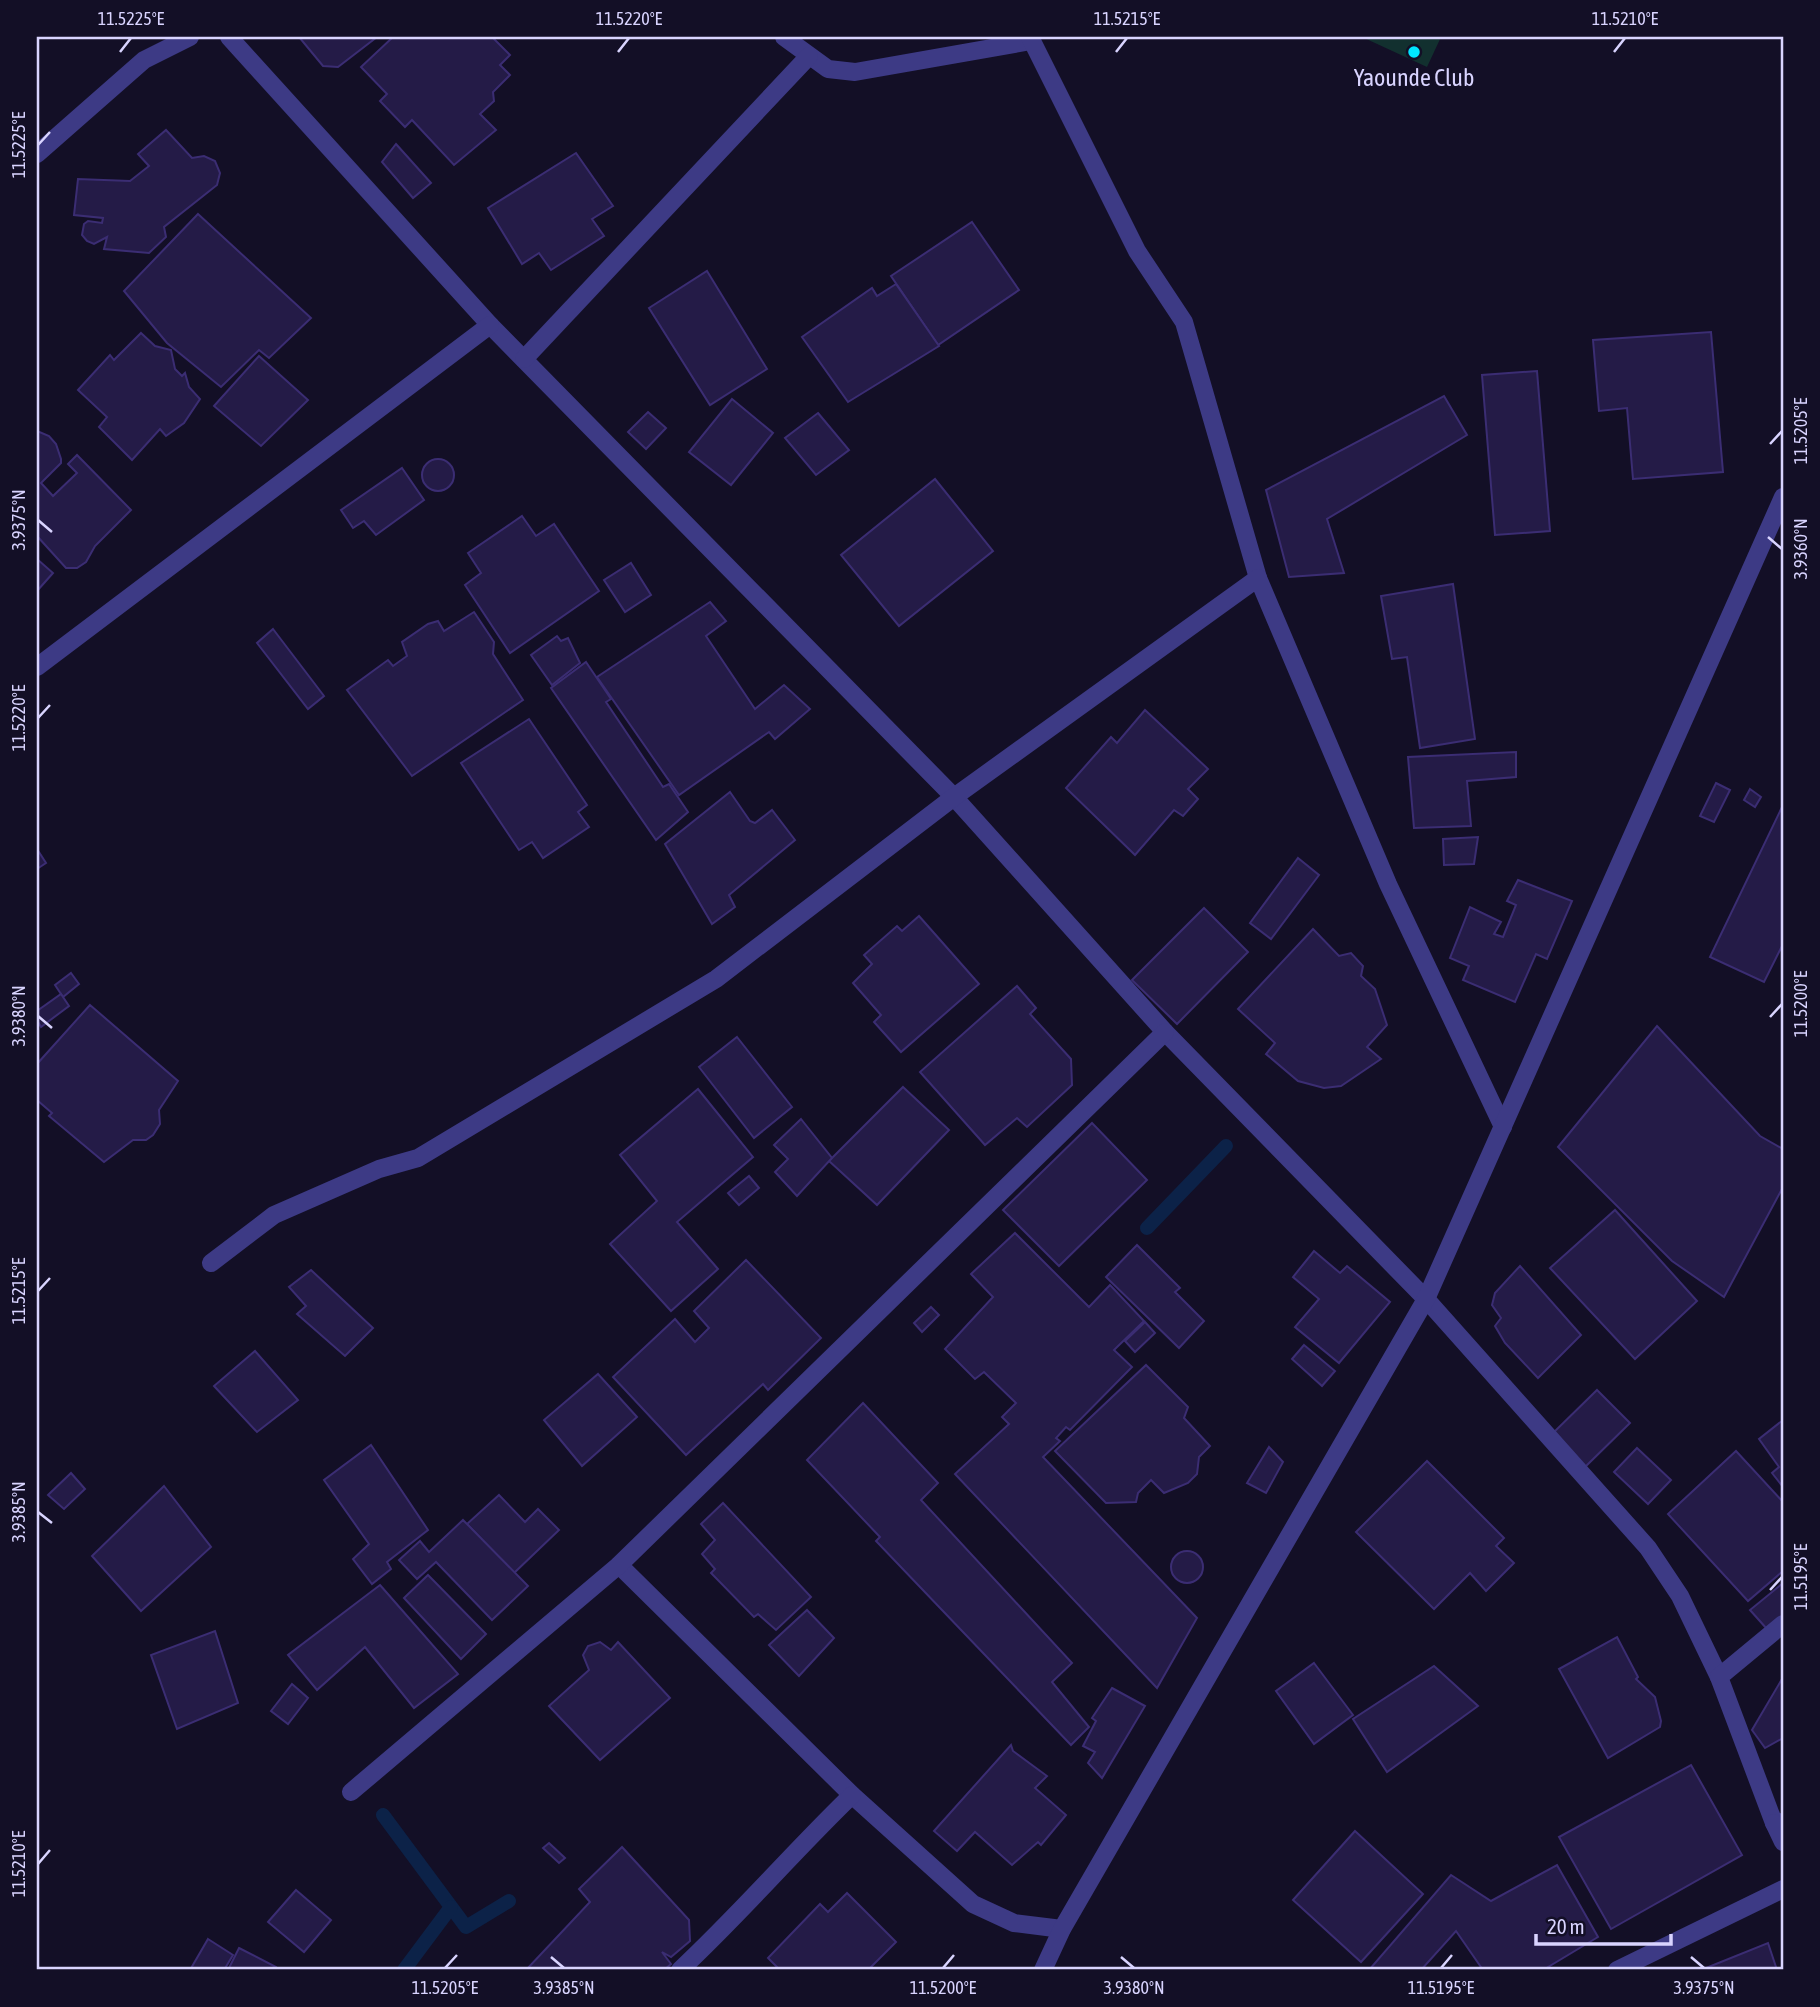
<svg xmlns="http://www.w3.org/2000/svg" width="1820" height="2007" viewBox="0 0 1820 2007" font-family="'Asap Condensed',sans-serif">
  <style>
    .pitch { fill: #12302f }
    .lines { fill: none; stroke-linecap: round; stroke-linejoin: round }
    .stream { stroke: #0c2248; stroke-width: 14 }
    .building { fill: #241b47; stroke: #3b2d73; stroke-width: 2 }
    .street { stroke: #3d3a85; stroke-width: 18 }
    .ticks { fill: none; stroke: #d9d4ff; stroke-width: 2.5 }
    .poi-dot { fill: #00e5ff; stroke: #130f26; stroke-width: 2.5 }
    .labels { text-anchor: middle; stroke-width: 5; stroke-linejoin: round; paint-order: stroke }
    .poi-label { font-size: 24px; fill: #d9d4ff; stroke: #130f26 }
    .neatline { fill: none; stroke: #d9d4ff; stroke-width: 2.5 }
    .ticks-label { font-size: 18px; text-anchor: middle; fill: #d9d4ff }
  </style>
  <rect width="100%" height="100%" fill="#130f26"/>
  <!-- pitch -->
  <polygon class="pitch" points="1362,37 1441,37 1427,67"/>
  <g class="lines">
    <!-- stream -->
    <g class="stream">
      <polyline points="1147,1228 1226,1146"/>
      <polyline points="383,1815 466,1927 509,1901"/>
      <polyline points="404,1970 451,1907"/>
    </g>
  </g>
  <!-- building -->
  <g class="building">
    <polygon points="299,37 377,37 338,67 323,66"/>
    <polygon points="393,37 492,37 510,55 500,65 510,75 493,92 494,101 480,114 496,130 454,165 412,120 405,127 380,101 387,94 361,67"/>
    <polygon points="166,130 192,158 204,156 215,161 220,173 217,185 164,227 166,237 149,253 104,249 107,237 94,244 87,241 82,235 84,224 88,221 102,223 103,218 74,215 78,179 130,181 149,166 138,154"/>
    <polygon points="396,144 431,183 413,198 382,162"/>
    <polygon points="576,153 613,206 592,219 604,236 551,270 539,253 522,264 488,208"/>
    <polygon points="198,214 311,318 269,358 259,350 221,387 167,343 124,291"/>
    <polygon points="972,222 1019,290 938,345 891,276"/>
    <polygon points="707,271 767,369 710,405 649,308"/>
    <polygon points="896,284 939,346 848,402 802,337 872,288 877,296"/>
    <polygon points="1711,332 1723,472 1633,479 1627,408 1599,411 1593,340"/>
    <polygon points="141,333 155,346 171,350 175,369 182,376 185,373 189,387 200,399 184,423 166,436 160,429 132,460 99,427 107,417 78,390 110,355 114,360"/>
    <polygon points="259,356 308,400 261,446 214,406"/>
    <polygon points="1537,371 1550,531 1495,535 1482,375"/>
    <polygon points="1444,396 1467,435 1327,519 1344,573 1289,577 1266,490"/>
    <polygon points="732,399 773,433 731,485 689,452"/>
    <polygon points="648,412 666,428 646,449 628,432"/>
    <polygon points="818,413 849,450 816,475 785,438"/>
    <polygon points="37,431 49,436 56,444 61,459 61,463 41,483 53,496 77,473 68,464 77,455 131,510 95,546 86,562 77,568 66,568 37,536"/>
    <circle cx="438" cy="475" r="16"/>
    <polygon points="402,468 424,500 376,535 364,521 353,528 341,510"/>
    <polygon points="935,479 993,551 899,626 841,555"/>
    <polygon points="522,516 536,536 554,524 599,591 510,653 465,585 481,573 468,553"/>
    <polygon points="37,559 53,573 37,591"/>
    <polygon points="631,563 651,595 625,612 604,580"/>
    <polygon points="1453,584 1475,739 1420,748 1407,657 1392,659 1381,596"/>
    <polygon points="710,602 726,621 706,636 755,709 784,685 810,709 775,739 769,732 679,795 597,677"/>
    <polygon points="474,612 494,642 493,654 523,700 412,776 347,690 388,660 393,666 407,656 402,642 428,624 438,621 444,631"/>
    <polygon points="273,629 324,696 308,709 257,643"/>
    <polygon points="557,636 561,641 568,638 580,663 552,685 531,655"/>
    <polygon points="586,662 611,699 606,702 663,787 669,784 688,812 656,840 551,688"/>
    <polygon points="1145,710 1208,769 1188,789 1198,799 1183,816 1174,810 1135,855 1066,788 1111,737 1117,743"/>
    <polygon points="529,719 587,805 578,812 589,827 543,858 532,842 519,850 461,763"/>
    <polygon points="1516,752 1516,777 1467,781 1471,826 1414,828 1408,757"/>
    <polygon points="1716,783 1730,790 1714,822 1700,816"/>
    <polygon points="1750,789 1761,797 1755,807 1744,800"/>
    <polygon points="730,792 750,821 755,823 772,810 795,840 729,895 735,907 712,924 665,844"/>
    <polygon points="1783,805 1783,944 1764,982 1710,957"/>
    <polygon points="1478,837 1474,864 1444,865 1443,839"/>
    <polygon points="37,849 46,863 37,869"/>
    <polygon points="1298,858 1319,875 1271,939 1250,923"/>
    <polygon points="1518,880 1572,901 1547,959 1536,954 1515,1002 1463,980 1469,966 1450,958 1470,907 1501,922 1494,934 1503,937 1516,905 1507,901"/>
    <polygon points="1204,908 1248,952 1177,1024 1132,980"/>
    <polygon points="919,916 979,984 901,1052 874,1022 881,1015 853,983 872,964 864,955 897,926 902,931"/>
    <polygon points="1313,929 1339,956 1351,953 1363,966 1361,976 1375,989 1387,1025 1367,1047 1381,1059 1341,1086 1324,1088 1298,1081 1266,1054 1275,1043 1238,1009"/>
    <polygon points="71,973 79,984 63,997 55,985"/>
    <polygon points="1017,986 1036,1008 1030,1014 1071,1059 1072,1085 1027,1127 1017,1118 985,1145 920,1072"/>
    <polygon points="61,994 69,1006 41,1027 37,1020 37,1011"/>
    <polygon points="90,1005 178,1081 159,1110 160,1124 153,1135 146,1140 133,1140 104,1162 49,1116 52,1113 37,1100 37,1064"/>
    <polygon points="1657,1026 1760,1136 1783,1149 1783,1187 1724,1297 1672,1261 1558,1147"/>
    <polygon points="737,1037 792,1107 754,1138 699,1067"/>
    <polygon points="903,1087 949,1130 877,1205 829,1161"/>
    <polygon points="698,1089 753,1157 677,1222 718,1269 671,1311 610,1244 657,1201 620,1155"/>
    <polygon points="801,1119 832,1158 797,1196 775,1172 788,1159 774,1145"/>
    <polygon points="1092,1123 1147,1180 1059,1266 1003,1210"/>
    <polygon points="749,1176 759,1188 739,1205 728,1193"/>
    <polygon points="1615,1210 1697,1301 1635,1359 1550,1268"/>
    <polygon points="1015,1233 1089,1307 1110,1285 1144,1321 1114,1350 1132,1367 1070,1430 1066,1427 1056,1438 1060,1441 1043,1457 1197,1618 1157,1688 955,1474 1009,1424 1002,1417 1016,1403 984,1372 975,1379 945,1349 993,1297 971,1274"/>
    <polygon points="1137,1245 1180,1288 1175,1292 1204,1321 1179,1348 1106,1277"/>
    <polygon points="1314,1251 1340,1273 1347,1266 1390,1302 1339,1363 1295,1327 1319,1299 1293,1277"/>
    <polygon points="746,1260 821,1338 768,1390 763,1384 686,1455 613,1377 675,1319 695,1342 709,1328 694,1311"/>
    <polygon points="1520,1266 1581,1335 1538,1378 1505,1343 1495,1326 1501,1318 1492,1305 1495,1293"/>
    <polygon points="311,1270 373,1328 345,1356 297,1314 306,1306 289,1287"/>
    <polygon points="931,1307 939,1315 922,1332 914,1323"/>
    <polygon points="1145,1322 1155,1333 1135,1352 1125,1341"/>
    <polygon points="1304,1345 1335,1371 1322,1386 1292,1359"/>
    <polygon points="255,1351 298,1400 257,1432 214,1386"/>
    <polygon points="1146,1365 1188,1407 1184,1418 1210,1446 1199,1457 1197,1474 1188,1483 1164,1493 1151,1480 1138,1493 1136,1502 1106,1503 1055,1451"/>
    <polygon points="598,1374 637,1417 582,1466 544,1420"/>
    <polygon points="1597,1390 1630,1423 1584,1468 1552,1434"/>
    <polygon points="863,1403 938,1483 921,1500 1072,1663 1052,1682 1089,1727 1071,1745 876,1541 880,1537 807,1460"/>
    <polygon points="1783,1420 1783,1487 1772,1473 1779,1467 1759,1439"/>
    <polygon points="371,1445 428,1530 387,1562 391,1569 372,1584 353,1559 369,1544 324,1480"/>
    <polygon points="1269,1447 1283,1462 1266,1493 1247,1483"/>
    <polygon points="1637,1448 1671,1480 1648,1504 1614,1472"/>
    <polygon points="1736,1451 1783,1502 1783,1571 1748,1601 1668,1514"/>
    <polygon points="1427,1461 1504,1538 1496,1546 1514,1563 1486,1591 1470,1573 1434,1609 1356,1532"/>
    <polygon points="71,1473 85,1489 64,1509 48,1495"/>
    <polygon points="164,1486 211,1547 141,1611 92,1556"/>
    <polygon points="499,1495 525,1522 538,1509 559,1530 514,1573 467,1524"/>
    <polygon points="723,1503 811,1597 776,1630 758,1614 754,1617 711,1573 715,1569 702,1554 715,1540 701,1524"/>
    <polygon points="463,1520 528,1586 492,1620 436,1562 417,1579 399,1560 420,1541 429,1552"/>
    <circle cx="1187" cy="1567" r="16"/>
    <polygon points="428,1575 486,1634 461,1659 404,1598"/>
    <polygon points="1783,1583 1783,1616 1767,1629 1750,1610"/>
    <polygon points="380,1585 458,1674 414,1708 365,1647 317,1690 288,1655"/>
    <polygon points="807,1610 834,1638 799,1676 769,1645"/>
    <polygon points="215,1631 238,1703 177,1729 151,1655"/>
    <polygon points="1617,1637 1638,1677 1636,1679 1655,1697 1661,1721 1660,1727 1608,1758 1559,1669"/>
    <polygon points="600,1642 611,1650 618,1642 670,1698 600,1760 549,1706 589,1670 583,1655 588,1646"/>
    <polygon points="1314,1663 1353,1715 1314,1744 1276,1691"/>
    <polygon points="1434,1666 1478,1706 1387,1772 1353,1719"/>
    <polygon points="1782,1679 1783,1738 1765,1748 1752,1730"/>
    <polygon points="292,1684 308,1698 288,1724 271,1711"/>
    <polygon points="1112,1688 1145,1706 1102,1778 1088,1763 1095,1752 1083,1746 1096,1721 1092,1718"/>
    <polygon points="1011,1745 1013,1751 1047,1776 1035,1788 1066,1815 1041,1845 1038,1842 1012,1865 975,1832 957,1851 934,1831"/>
    <polygon points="1691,1765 1742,1855 1611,1929 1559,1837"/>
    <polygon points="1355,1831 1423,1894 1361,1962 1293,1900"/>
    <polygon points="549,1843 565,1858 559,1863 543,1848"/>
    <polygon points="622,1847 689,1920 690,1941 671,1957 662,1952 671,1964 664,1970 526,1970 590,1902 579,1889"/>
    <polygon points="1557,1865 1598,1937 1543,1970 1483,1970 1456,1931 1421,1970 1369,1970 1451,1875 1491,1901"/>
    <polygon points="296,1890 331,1920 304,1952 268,1922"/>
    <polygon points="847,1893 896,1942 868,1970 780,1970 768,1958 820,1904 828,1912"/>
    <polygon points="208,1939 233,1955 224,1970 190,1970"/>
    <polygon points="1768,1943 1777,1970 1701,1970"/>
    <polygon points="239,1948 276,1967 275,1970 228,1970"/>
  </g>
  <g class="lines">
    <!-- street -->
    <g class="street">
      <polyline points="229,37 490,325 954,797 1165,1032 1426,1299 1648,1548 1680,1596 1719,1677"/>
      <polyline points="784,37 828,69 855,72 1031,41"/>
      <polyline points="1030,37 1137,251 1184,322 1258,578"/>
      <polyline points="37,154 144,60 190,37"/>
      <polyline points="524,359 809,56"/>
      <polyline points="37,667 490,325"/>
      <polyline points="211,1263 274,1215 379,1169 418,1158 716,979 954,797 1258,578 1388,884 1503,1127"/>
      <polyline points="619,1565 852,1795 973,1904 1014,1923 1062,1929"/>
      <polyline points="1783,1624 1719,1677 1774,1823 1783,1822"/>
      <polyline points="351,1792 619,1565 1165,1032"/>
      <polyline points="1774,1823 1783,1842"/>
      <path d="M 680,1970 C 740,1914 793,1852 852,1795"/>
      <polyline points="1043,1970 1062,1929 1426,1299 1783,497"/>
      <polyline points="1617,1970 1783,1889"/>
    </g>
  </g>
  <!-- ticks -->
  <path class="ticks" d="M 120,52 L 131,38M 618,52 L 629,38M 1116,52 L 1127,38M 1614,52 L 1625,38M 38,145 L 50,132M 1770,444 L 1782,431M 38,520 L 52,532M 1768,537 L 1782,549M 38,718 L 50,705M 38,1016 L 52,1028M 1770,1017 L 1782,1004M 38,1291 L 50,1278M 38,1512 L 52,1523M 1770,1590 L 1782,1577M 38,1864 L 50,1850M 551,1957 L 564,1968M 1121,1957 L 1134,1968M 1691,1957 L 1704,1968M 445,1968 L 457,1955M 943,1968 L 954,1955M 1441,1968 L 1452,1955"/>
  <!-- markers -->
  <circle class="poi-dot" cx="1414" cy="52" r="7"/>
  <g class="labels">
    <!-- poi labels -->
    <g class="poi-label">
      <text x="1414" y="86">Yaounde Club</text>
    </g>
  </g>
  <!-- border -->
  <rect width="1820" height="2007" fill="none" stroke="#130f26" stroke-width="77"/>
  <!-- scale -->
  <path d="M1536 1934v10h135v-10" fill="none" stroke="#d9d4ff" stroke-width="3.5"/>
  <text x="1547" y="1934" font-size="21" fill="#d9d4ff" stroke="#130f26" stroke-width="5" paint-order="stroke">20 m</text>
  <rect x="38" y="38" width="1744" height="1930" class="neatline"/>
  <g class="ticks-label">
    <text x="131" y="25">11.5225°E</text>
    <text x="629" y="25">11.5220°E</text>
    <text x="1127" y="25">11.5215°E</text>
    <text x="1625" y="25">11.5210°E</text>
    <text transform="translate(19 145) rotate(-90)" y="6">11.5225°E</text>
    <text transform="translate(1801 431) rotate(-90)" y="6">11.5205°E</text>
    <text transform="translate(19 520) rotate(-90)" y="6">3.9375°N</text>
    <text transform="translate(1801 549) rotate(-90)" y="6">3.9360°N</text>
    <text transform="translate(19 718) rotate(-90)" y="6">11.5220°E</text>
    <text transform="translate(1801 1004) rotate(-90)" y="6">11.5200°E</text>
    <text transform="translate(19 1016) rotate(-90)" y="6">3.9380°N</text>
    <text transform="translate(19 1291) rotate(-90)" y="6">11.5215°E</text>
    <text transform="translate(19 1512) rotate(-90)" y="6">3.9385°N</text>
    <text transform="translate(1801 1577) rotate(-90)" y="6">11.5195°E</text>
    <text transform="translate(19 1864) rotate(-90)" y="6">11.5210°E</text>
    <text x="445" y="1994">11.5205°E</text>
    <text x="564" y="1994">3.9385°N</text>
    <text x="943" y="1994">11.5200°E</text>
    <text x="1134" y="1994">3.9380°N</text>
    <text x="1441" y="1994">11.5195°E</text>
    <text x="1704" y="1994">3.9375°N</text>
  </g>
</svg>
